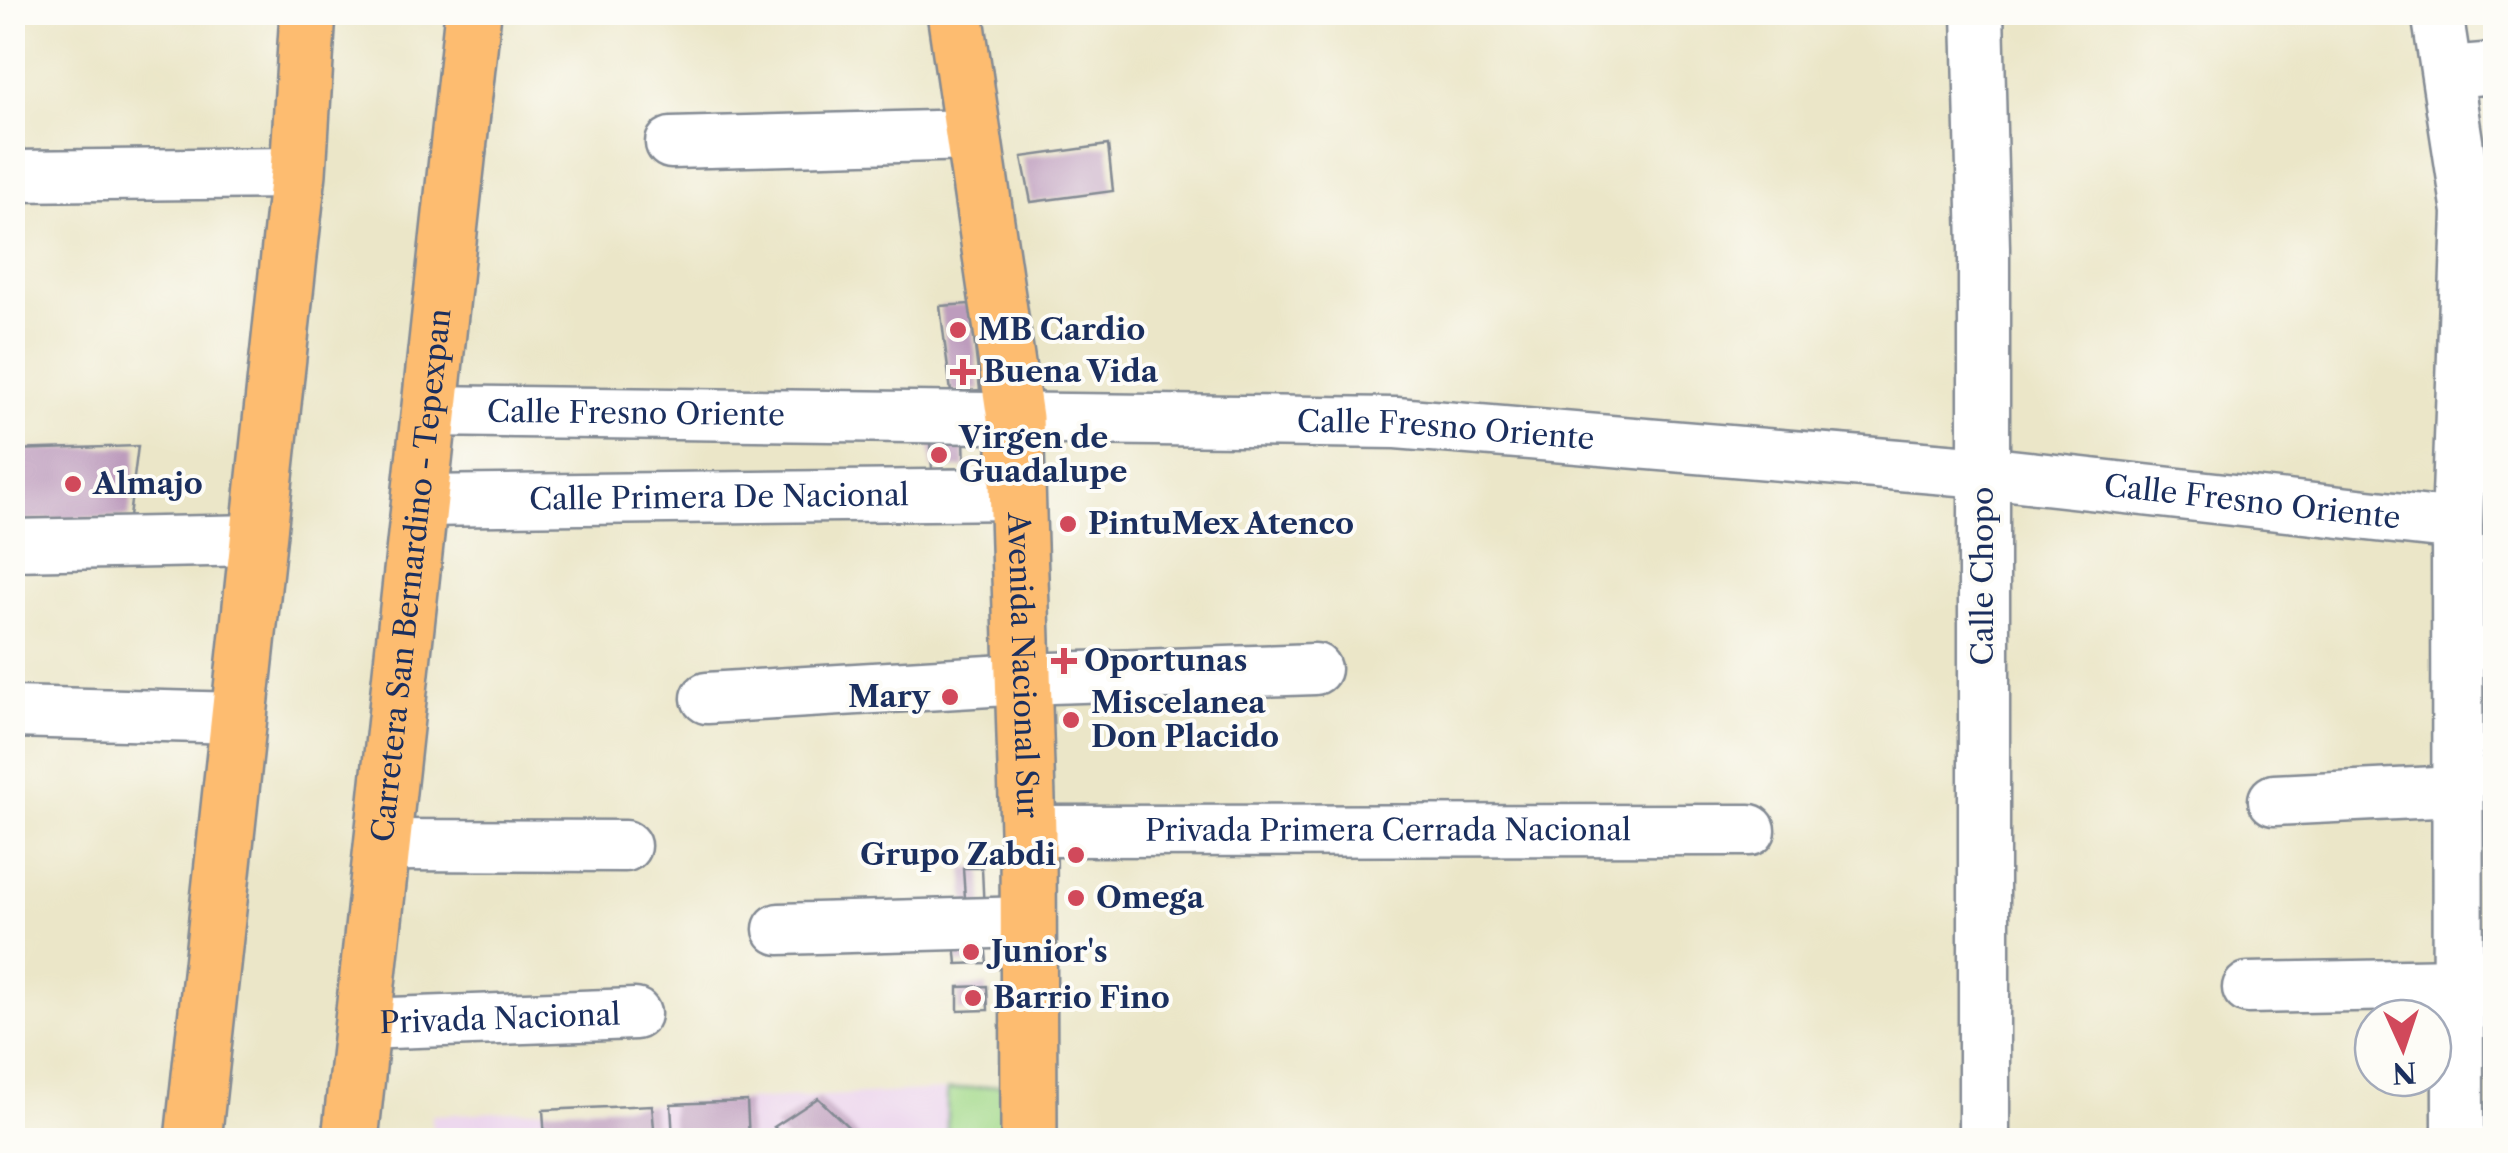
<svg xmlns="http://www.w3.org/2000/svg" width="2508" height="1153" viewBox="0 0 2508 1153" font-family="'Libre Caslon Text',serif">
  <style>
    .built { fill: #ead1ec }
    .green { fill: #a3d98a; stroke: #5f8474; stroke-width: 2.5 }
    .building { fill: #bd9cbd }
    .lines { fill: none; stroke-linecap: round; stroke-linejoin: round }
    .minor-casing { stroke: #838a93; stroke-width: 55 }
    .major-casing { stroke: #838a93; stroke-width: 60 }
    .highway-casing { stroke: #838a93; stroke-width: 60 }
    .minor { stroke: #fff; stroke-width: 50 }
    .major { stroke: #fdbc70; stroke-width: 55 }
    .highway { stroke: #fdbc70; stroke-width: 55 }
    .poi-dot { fill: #d1495b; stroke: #fdfcf7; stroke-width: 4 }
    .labels { text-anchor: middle; stroke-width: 8; stroke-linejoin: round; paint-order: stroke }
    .poi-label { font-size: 30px; font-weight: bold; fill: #1b2f5e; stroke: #fdfcf7; text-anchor: start }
    .street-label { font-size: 30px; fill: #1b2f5e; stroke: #fdfcf7 }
  </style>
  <rect width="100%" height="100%" fill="#fdfcf7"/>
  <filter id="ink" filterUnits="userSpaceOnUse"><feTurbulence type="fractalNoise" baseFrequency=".01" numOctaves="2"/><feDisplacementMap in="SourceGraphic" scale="20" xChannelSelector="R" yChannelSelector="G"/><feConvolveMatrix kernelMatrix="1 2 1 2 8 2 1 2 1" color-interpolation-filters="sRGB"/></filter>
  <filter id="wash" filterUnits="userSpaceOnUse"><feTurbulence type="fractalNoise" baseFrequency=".0048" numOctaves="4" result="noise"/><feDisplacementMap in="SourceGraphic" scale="40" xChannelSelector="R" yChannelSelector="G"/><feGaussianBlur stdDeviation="2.25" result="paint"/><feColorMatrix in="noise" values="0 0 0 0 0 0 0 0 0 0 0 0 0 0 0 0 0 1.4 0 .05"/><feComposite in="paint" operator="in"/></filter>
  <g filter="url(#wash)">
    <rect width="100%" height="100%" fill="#ebe6c8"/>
    <!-- built -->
    <polygon class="built" points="947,1090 947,1140 432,1140 432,1115"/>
    <!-- green -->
    <g class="green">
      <polygon points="2489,684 2496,684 2495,1027 2492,1027"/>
      <polygon points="1004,1085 1006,1140 947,1140 947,1090"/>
    </g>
    <g id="blocks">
      <!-- building -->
      <g class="building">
        <polygon points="1108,145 1113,191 1031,202 1022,157"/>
        <polygon points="970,304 980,390 951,392 940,306"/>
        <polygon points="964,440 965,468 932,469 930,441"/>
        <polygon points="138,446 129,517 12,521 12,450"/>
        <polygon points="2489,684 2496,684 2496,822 2490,821"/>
        <polygon points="963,868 982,868 984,913 966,914"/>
        <polygon points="985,941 987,963 957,964 955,942"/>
        <polygon points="987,986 988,1010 958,1011 958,987"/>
        <polygon points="818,1098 862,1140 787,1140 774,1127"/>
        <polygon points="747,1101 749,1140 673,1140 671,1104"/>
        <polygon points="652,1105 655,1140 545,1140 543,1110"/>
      </g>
    </g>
  </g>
  <g filter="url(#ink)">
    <use href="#blocks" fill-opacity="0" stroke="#838a93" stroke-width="2.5"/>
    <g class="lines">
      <!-- minor casing -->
      <g class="minor-casing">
        <g id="minor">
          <polyline points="1978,12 1984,248 1984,1140"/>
          <polyline points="2437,12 2468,212 2457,525 2458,1140"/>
          <polyline points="2448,72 2496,68"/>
          <polyline points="671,143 973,135"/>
          <polyline points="12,176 298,173"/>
          <path id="s1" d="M 428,411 L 1396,423 L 1983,472 L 2457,525"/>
          <path id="s2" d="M 419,501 L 1018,494"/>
          <polyline points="12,545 259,540"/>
          <polyline points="707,698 1023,679 1315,669"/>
          <polyline points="12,712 240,718"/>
          <polyline points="2274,800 2456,791"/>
          <path id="s3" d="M 1028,831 L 1750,830"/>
          <polyline points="381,845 625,846"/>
          <polyline points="779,929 1028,922"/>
          <polyline points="2248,988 2458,984"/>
          <path id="s4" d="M 362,1024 L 635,1014"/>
        </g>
      </g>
      <!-- major casing -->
      <g class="major-casing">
        <g id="major">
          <path id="s5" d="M 955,12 L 1015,418 L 1028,831 L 1029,1140"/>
        </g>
      </g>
      <!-- highway casing -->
      <g class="highway-casing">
        <g id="highway">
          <polyline points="193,1140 298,173 308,12"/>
          <path id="s6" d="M 350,1140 L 473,12"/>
        </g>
      </g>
      <!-- minor -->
      <use href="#minor" class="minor"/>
      <!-- major -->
      <use href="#major" class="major"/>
      <!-- highway -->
      <use href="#highway" class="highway"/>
    </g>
  </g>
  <!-- markers -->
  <g class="poi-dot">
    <circle cx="958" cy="330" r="10"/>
    <path d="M958 357h10v10h10v10h-10v10h-10v-10h-10v-10h10z"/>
    <circle cx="939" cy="455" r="10"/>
    <circle cx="73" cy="484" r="10"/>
    <circle cx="1068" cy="524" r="10"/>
    <path d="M1059 646h10v10h10v10h-10v10h-10v-10h-10v-10h10z"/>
    <circle cx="950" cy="697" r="10"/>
    <circle cx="1071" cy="720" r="10"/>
    <circle cx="1076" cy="855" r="10"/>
    <circle cx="1076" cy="898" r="10"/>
    <circle cx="971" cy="952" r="10"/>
    <circle cx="973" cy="998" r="10"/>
  </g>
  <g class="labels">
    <!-- poi labels -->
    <g class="poi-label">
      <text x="978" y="340">MB Cardio</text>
      <text x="983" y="382">Buena Vida</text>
      <text x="959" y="448">Virgen de<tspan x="959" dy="34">Guadalupe</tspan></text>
      <text x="93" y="494">Almajo</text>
      <text x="1088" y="534">PintuMex Atenco</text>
      <text x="1084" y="671">Oportunas</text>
      <text x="930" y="707" text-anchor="end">Mary</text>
      <text x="1091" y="713">Miscelanea<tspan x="1091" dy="34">Don Placido</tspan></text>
      <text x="1056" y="865" text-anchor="end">Grupo Zabdi</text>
      <text x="1096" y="908">Omega</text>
      <text x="991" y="962">Junior's</text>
      <text x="993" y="1008">Barrio Fino</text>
    </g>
    <!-- street labels -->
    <g class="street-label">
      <text dy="10" stroke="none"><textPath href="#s1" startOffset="208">Calle Fresno Oriente</textPath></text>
      <text dy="10" stroke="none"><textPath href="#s1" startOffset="1018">Calle Fresno Oriente</textPath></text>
      <text dy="10" stroke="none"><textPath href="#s2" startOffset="300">Calle Primera De Nacional</textPath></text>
      <text dy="10" stroke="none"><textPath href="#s1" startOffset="1828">Calle Fresno Oriente</textPath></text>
      <text dy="10" stroke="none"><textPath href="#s6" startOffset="568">Carretera San Bernardino - Tepexpan</textPath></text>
      <text transform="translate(1983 576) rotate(-90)" y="10">Calle Chopo</text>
      <text dy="10" stroke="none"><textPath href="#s5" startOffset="658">Avenida Nacional Sur</textPath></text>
      <text dy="10" stroke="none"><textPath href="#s3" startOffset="360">Privada Primera Cerrada Nacional</textPath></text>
      <text dy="10" stroke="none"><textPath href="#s4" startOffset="138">Privada Nacional</textPath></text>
    </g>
  </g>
  <!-- margin -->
  <rect width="2508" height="1153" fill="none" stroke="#fdfcf7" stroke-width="50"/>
  <!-- north arrow -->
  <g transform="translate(2403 1048) rotate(177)"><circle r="48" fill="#fdfcf7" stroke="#a3aaba" stroke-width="2.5"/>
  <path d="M0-8L18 38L0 25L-18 38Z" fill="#d1495b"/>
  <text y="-15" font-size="28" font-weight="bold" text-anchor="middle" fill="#1b2f5e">N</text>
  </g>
</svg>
